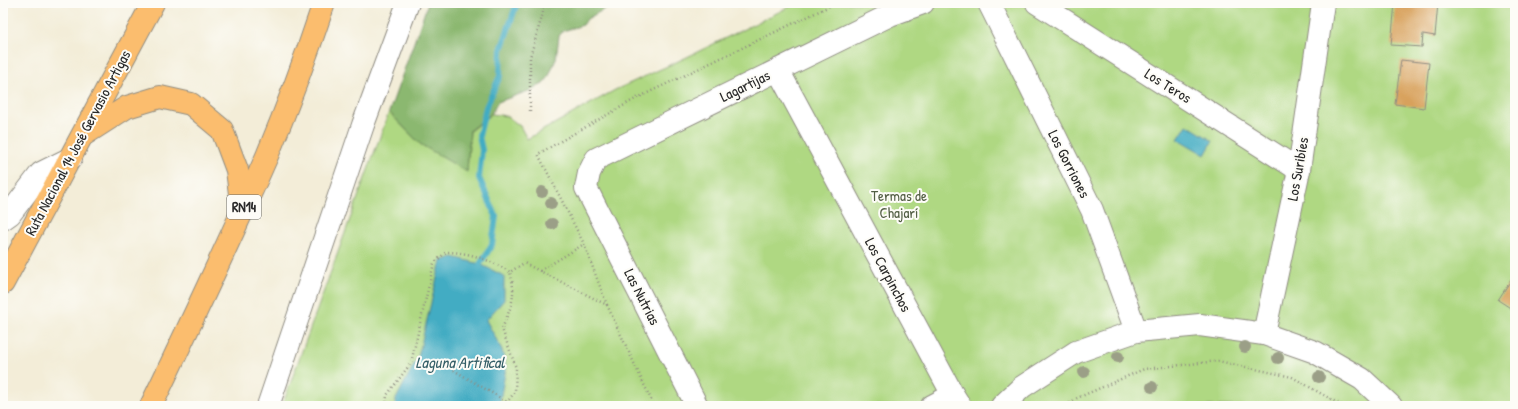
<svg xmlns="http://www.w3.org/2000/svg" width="1518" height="409" viewBox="0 0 1518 409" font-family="'Patrick Hand',sans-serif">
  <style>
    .green { fill: #afd882; stroke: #6d8256 }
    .forest { fill: #8bb870; stroke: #5b724e }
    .water { fill: #43acc3; stroke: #376c77 }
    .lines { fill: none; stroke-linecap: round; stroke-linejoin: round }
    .stream { stroke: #43acc3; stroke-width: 6 }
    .building { fill: #d8a15b }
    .minor-casing { stroke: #8f8c82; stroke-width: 24 }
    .highway-casing { stroke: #8f8c82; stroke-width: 24 }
    .path { stroke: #8f8c82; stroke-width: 2.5; stroke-dasharray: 1 3; stroke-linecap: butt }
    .minor { stroke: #fff; stroke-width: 22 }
    .highway { stroke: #fbbd6e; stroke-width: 22 }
    .tree { fill: #9b9f87 }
    .labels { text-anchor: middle; stroke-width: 4; stroke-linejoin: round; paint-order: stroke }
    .shield { fill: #fdfcf7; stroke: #6a6a68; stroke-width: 1 }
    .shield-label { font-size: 14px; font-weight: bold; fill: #2b2b2b }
    .street-label { font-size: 15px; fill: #2b2b2b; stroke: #fdfcf7 }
    .park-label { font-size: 15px; fill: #535f45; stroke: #fdfcf7 }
    .water-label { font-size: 16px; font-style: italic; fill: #355f68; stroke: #fdfcf7 }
  </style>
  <rect width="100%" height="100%" fill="#fdfcf7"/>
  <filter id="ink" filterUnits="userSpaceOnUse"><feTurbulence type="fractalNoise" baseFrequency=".025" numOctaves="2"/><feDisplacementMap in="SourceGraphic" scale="8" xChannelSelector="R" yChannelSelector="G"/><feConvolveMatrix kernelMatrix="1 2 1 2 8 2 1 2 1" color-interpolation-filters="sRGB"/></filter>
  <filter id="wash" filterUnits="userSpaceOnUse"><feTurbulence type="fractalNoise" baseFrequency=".012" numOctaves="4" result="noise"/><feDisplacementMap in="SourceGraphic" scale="16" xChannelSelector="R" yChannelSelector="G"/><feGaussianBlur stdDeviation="0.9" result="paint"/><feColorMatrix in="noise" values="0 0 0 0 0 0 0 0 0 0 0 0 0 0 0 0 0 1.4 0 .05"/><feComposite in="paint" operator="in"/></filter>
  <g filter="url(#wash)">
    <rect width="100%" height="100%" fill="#f3edd8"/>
    <!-- green -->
    <polygon class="green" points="797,3 1515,3 1515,406 282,406 389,112 420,144 467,171 470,131 491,114 507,116 520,126 527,139 615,90 685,58"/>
    <!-- forest -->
    <polygon class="forest" points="428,3 615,3 587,19 583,25 563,31 559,36 556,59 548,78 543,84 531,90 498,102 491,114 470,130 467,172 420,144 389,112"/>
    <!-- water -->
    <g class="water">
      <polygon points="1187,125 1213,141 1205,155 1178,139"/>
      <polygon points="453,257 480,264 504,276 504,300 486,320 502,350 506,368 499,406 395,406 396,399 418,357 441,261"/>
    </g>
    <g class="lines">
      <!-- stream -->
      <polyline class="stream" points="480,264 492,245 496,216 479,178 482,150 479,136 486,107 500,76 501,50 517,3"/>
    </g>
    <g id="blocks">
      <!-- building -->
      <g class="building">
        <polygon points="1395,3 1438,3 1435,36 1423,34 1422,47 1391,45"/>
        <polygon points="1401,60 1429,63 1424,108 1395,104"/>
        <polygon points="1515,274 1515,311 1498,300"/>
      </g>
    </g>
  </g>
  <g filter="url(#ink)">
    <use href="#blocks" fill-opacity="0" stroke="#8f8c82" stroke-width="1"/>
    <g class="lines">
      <!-- minor casing -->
      <g class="minor-casing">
        <g id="minor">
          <polyline points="989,3 1092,210 1136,331"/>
          <polyline points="1037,3 1299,170"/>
          <polyline points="778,70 953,395"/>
          <polyline points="3,219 10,214 41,173 71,158"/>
          <polyline points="1264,334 1299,170 1323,3"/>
          <polyline points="268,406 363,125 408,3"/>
          <polyline points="697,406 586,188 589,173 596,159 890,15 923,3"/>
          <polyline points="932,406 953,395 960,406"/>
          <polyline points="1002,406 1022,387 1076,352 1136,331 1200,325 1264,334 1315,352 1362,379 1391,406"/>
        </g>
      </g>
      <!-- highway casing -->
      <g class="highway-casing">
        <g id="highway">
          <polyline points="85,134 127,107 160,97 191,104 222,130 237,170 242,210"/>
          <polyline points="3,283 153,3"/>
          <path d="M 151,406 C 191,323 230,240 267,156 C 288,106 307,54 324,3"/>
        </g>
      </g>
      <!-- path -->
      <g class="path">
        <polyline points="530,111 530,57 543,13 542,3"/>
        <polyline points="540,271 584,244"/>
        <polyline points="607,305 584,244 538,154 637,98 836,3"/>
        <polyline points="458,361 452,369 507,402"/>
        <path d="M 386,406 L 387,395 L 411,363 L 434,263 L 446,252 C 470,252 490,260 510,272"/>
        <path d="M 504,406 L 515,392 L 516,368 L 502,329 C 511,306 517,297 510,272 L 524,263 L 607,305 L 654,406"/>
        <polyline points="1067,406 1075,399 1144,369 1218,361 1292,377 1343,406"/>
      </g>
      <!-- minor -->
      <use href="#minor" class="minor"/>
      <!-- highway -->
      <use href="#highway" class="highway"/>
    </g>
    <!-- trees -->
    <g class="tree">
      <circle cx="542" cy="192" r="6"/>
      <circle cx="551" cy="203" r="6"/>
      <circle cx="552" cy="224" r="6"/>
      <circle cx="1245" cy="347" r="6"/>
      <circle cx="1118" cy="357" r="6"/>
      <circle cx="1278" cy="358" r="6"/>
      <circle cx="1084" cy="372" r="6"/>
      <circle cx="1319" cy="377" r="6"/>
      <circle cx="1152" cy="387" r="6"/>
    </g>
  </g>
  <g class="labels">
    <!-- shield labels -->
    <rect class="shield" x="227" y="195" width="34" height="24" rx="3"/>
    <g class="shield-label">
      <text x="244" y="212">RN14</text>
    </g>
    <!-- street labels -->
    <g class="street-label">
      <text transform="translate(745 86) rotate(-26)" y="5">Lagartijas</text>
      <text transform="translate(1168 86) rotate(32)" y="5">Los Teros</text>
      <text transform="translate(78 143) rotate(-62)" y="5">Ruta Nacional 14 José Gervasio Artigas</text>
      <text transform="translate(1069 164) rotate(63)" y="5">Los Gorriones</text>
      <text transform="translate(1298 169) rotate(-80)" y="5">Los Suribíes</text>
      <text transform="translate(888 275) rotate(62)" y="5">Los Carpinchos</text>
      <text transform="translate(642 297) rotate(63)" y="5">Las Nutrias</text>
    </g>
    <!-- park labels -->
    <g class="park-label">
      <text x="899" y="201">Termas de<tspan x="899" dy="17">Chajarí</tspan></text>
    </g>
    <!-- water labels -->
    <g class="water-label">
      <text x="460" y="368">Laguna Artifical</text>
    </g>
  </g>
  <!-- margin -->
  <rect width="1518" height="409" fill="none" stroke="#fdfcf7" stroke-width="16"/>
</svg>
